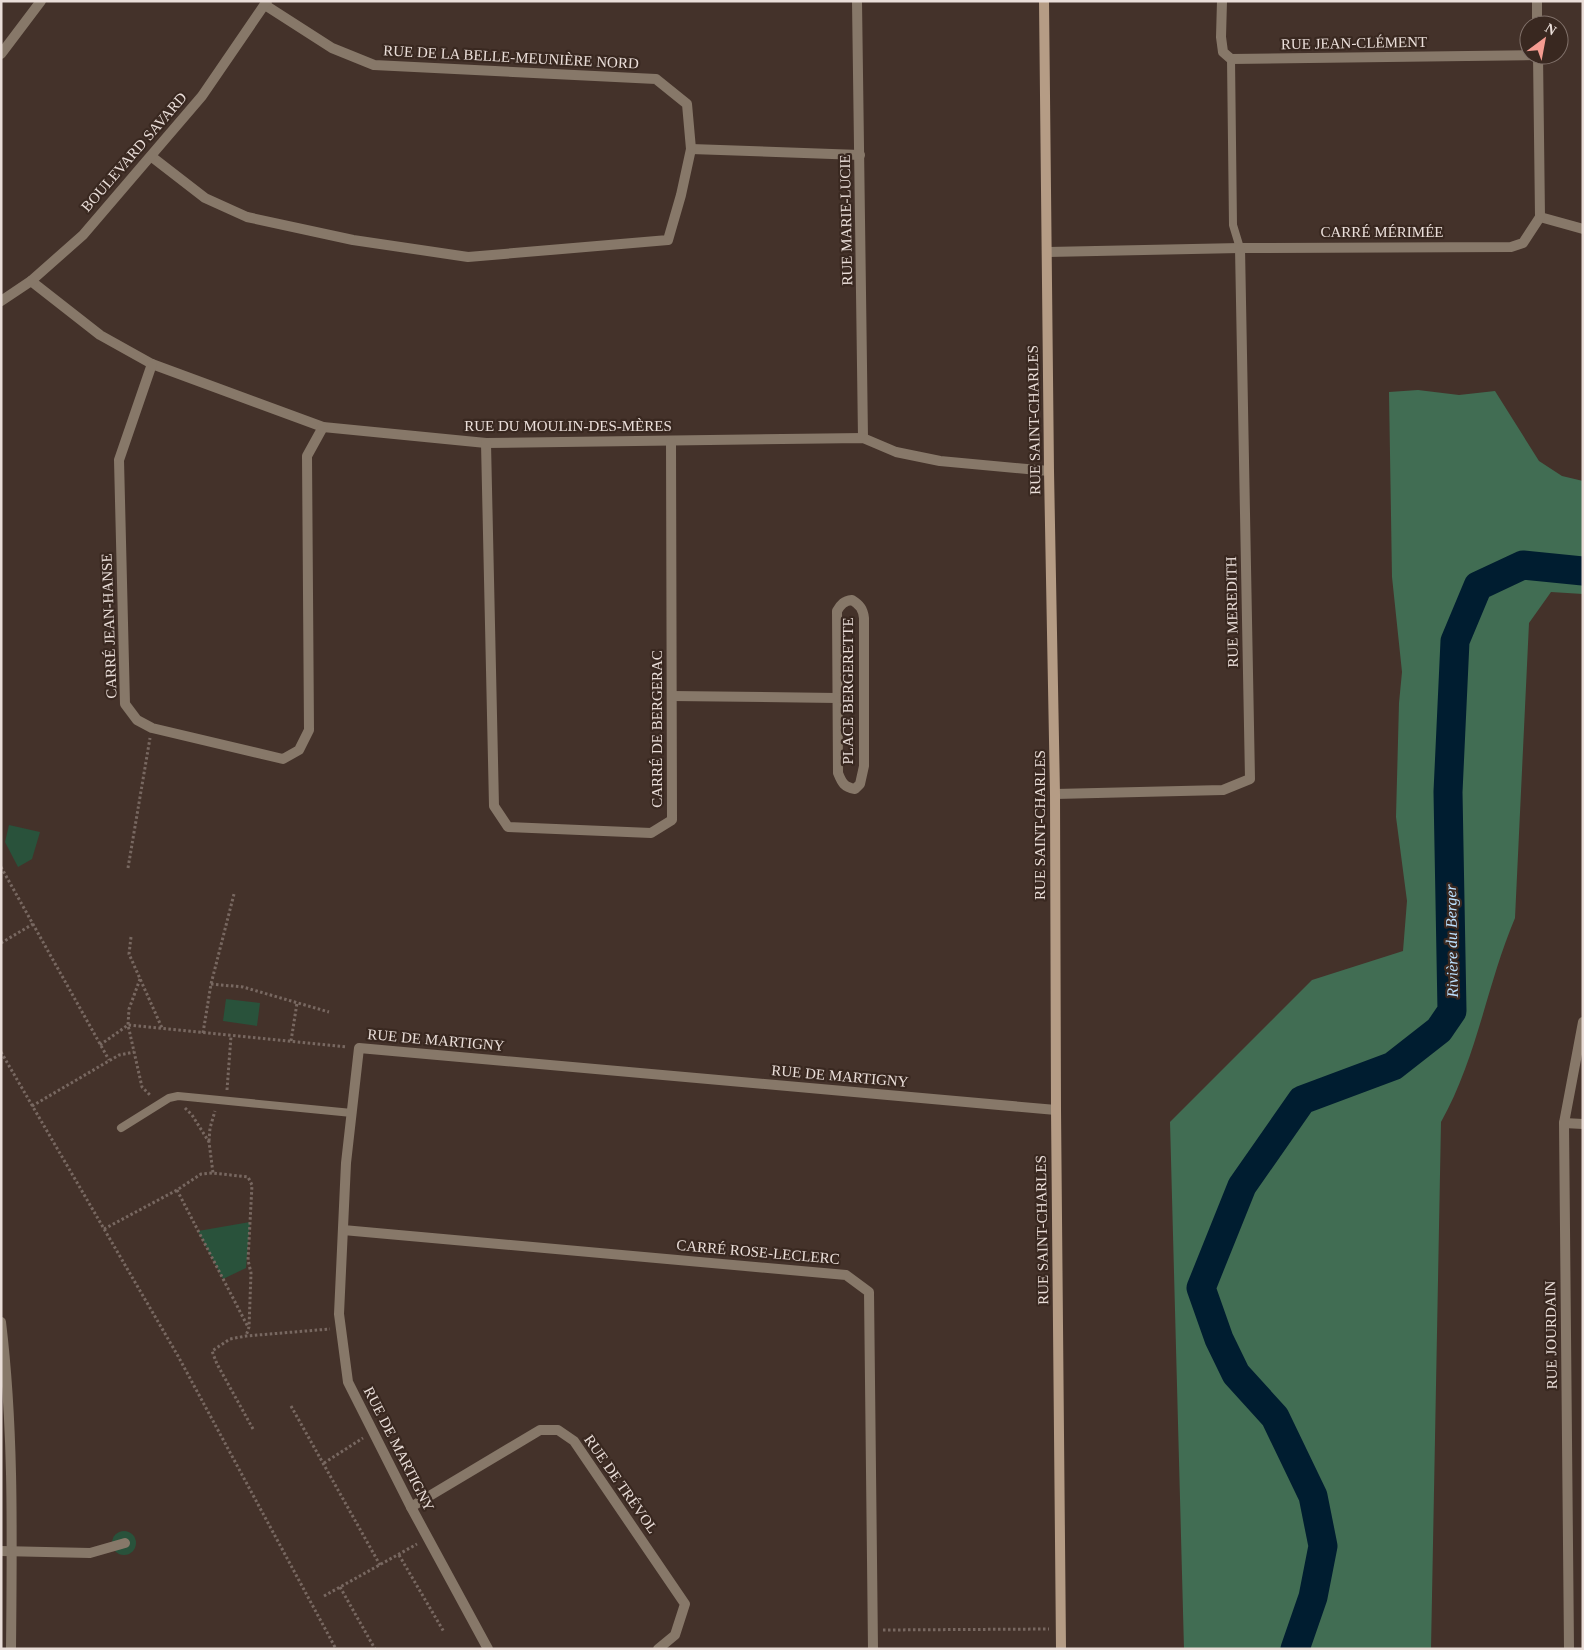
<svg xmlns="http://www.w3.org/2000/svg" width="1584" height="1650" viewBox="0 0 1584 1650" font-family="Georgia,serif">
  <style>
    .green { fill: #29523b }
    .forest { fill: #416d53 }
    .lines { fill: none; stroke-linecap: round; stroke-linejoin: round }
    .river { stroke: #001d30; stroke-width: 29 }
    .path { stroke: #786861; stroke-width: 3; stroke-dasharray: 2.5 2.5; stroke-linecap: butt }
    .lane { stroke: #877869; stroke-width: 8 }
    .street { stroke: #877869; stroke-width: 10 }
    .secondary { stroke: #b59c85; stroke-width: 10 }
    .labels { text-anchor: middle; stroke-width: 4.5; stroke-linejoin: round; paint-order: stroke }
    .street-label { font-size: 15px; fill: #eaded9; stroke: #392820 }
    .water-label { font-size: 16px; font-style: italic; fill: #bce1ff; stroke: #392820 }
  </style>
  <rect width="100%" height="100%" fill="#44322a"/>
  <!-- green -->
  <g class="green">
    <polygon points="9,825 40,832 32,859 18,867 5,842"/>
    <polygon points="226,999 260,1003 257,1026 223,1021"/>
    <polygon points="250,1222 246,1268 223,1279 198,1231"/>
    <circle cx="124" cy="1543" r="12"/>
  </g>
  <!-- forest -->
  <path class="forest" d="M 1418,390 L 1459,395 L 1495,391 L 1539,461 L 1562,476 L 1583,481 L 1583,594 L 1551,592 L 1529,623 L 1515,918 C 1487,984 1477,1058 1441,1122 L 1431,1649 L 1184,1649 L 1170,1122 L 1312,980 L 1403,951 L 1407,901 L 1396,817 L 1399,703 L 1402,672 L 1392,577 L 1389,392 Z"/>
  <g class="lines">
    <!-- river -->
    <polyline class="river" points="1295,1649 1313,1597 1323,1546 1313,1496 1275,1417 1236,1374 1219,1339 1201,1288 1242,1186 1302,1100 1393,1066 1439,1030 1452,1011 1448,792 1455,641 1478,586 1523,565 1583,571"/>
    <!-- path -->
    <g class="path">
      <polyline points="1,867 109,1060"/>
      <polyline points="128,868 150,738"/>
      <polyline points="131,937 129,954 162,1028"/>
      <polyline points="1,943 33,924"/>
      <polyline points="140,979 129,1009 128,1025 142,1087 151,1096"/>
      <polyline points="211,984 243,987 329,1012"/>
      <polyline points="203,1033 211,984 234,894"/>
      <polyline points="291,1041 297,1003"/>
      <polyline points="100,1045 128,1025 347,1047"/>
      <polyline points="1,1052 178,1356 336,1649"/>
      <polyline points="227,1090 231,1036"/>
      <polyline points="32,1106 119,1055 134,1052"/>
      <polyline points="185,1108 192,1115 209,1142 213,1173"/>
      <polyline points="209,1141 210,1128 215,1111"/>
      <polyline points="177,1190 248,1327"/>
      <polyline points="104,1229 177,1190 201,1174 213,1173 248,1177 252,1185 248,1260 251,1273 249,1327 246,1336"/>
      <polyline points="291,1406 380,1565"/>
      <polyline points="253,1429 217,1364 212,1351 230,1339 246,1336 330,1329"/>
      <polyline points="324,1463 363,1438"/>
      <polyline points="399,1555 444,1632"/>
      <polyline points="340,1587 375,1649"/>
      <polyline points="324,1596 417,1544"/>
      <polyline points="883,1630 1049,1629"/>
    </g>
    <!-- lane -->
    <g class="lane">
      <polyline points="1231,59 1233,225 1240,248"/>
      <polyline points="121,1128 169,1098 178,1096 352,1113"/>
    </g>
    <!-- street -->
    <g class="street">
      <polyline points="857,1 863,438"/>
      <polyline points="1222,1 1221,37 1223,52 1231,59 1538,55"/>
      <polyline points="1537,1 1537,25"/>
      <polyline points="1,54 41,1"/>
      <polyline points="691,149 860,155"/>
      <polyline points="152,157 205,198 247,217 353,240 468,257 668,240 681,195 691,149 687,104 656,79 374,65 332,48 265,5"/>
      <polyline points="1540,217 1583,229"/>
      <polyline points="1048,252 1240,248 1511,247 1523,243 1540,217 1538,55"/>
      <polyline points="31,281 100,335 152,364 323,427 486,443 863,438 896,452 940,461 1049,471"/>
      <polyline points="1,301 31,281 83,235 202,96 267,1"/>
      <polyline points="152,364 119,460 125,704 137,720 152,728 283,759 299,750 309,730 307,456 323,427"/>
      <polyline points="486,443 494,806 508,827 651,833 672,820 671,441"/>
      <path d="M 852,600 C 860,605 863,609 864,618 L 864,766 L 860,784 L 855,789 C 844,787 842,783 838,773 L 837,611 C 841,604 844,601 852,600 Z"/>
      <polyline points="672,696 837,698"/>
      <polyline points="1055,794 1223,790 1250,779 1240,248"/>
      <polyline points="1564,1123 1583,1124"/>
      <polyline points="343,1230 846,1275 869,1292 873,1649"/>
      <path d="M 1,1322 C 14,1430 12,1540 11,1649"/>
      <polyline points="411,1507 540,1430 558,1430 574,1441 685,1604 675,1635 658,1649"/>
      <polyline points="1,1551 90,1553 125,1543"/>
      <polyline points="488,1649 411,1507 348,1382 339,1314 346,1163 359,1048 1056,1110"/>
      <polyline points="1569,1649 1564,1123 1583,1022"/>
    </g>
    <!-- secondary -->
    <polyline class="secondary" points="1044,1 1049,471 1055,794 1056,1110 1061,1649"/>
  </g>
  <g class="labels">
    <!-- street labels -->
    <g class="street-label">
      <text transform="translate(1354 43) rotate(-1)" y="5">RUE JEAN-CLÉMENT</text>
      <text transform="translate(511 57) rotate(3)" y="5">RUE DE LA BELLE-MEUNIÈRE NORD</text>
      <text transform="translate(134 152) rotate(-49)" y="5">BOULEVARD SAVARD</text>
      <text transform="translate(846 220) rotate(-91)" y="5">RUE MARIE-LUCIE</text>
      <text x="1382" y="237">CARRÉ MÉRIMÉE</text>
      <text transform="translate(1034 420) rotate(-91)" y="5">RUE SAINT-CHARLES</text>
      <text x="568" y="431">RUE DU MOULIN-DES-MÈRES</text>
      <text transform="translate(1232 612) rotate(-91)" y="5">RUE MEREDITH</text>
      <text transform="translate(109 626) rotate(-92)" y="5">CARRÉ JEAN-HANSE</text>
      <text transform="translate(848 691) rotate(-90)" y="5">PLACE BERGERETTE</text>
      <text transform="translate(657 729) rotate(-90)" y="5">CARRÉ DE BERGERAC</text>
      <text transform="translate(1040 825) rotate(-90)" y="5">RUE SAINT-CHARLES</text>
      <text transform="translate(436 1040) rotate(5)" y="5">RUE DE MARTIGNY</text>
      <text transform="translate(840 1076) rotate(5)" y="5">RUE DE MARTIGNY</text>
      <text transform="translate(1042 1230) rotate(-91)" y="5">RUE SAINT-CHARLES</text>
      <text transform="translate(758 1252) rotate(5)" y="5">CARRÉ ROSE-LECLERC</text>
      <text transform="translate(1551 1335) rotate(-91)" y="5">RUE JOURDAIN</text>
      <text transform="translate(399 1449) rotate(63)" y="5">RUE DE MARTIGNY</text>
      <text transform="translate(621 1484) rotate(55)" y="5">RUE DE TRÉVOL</text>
    </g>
    <!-- water labels -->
    <g class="water-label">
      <text transform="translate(1451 941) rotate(-91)" y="6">Rivière du Berger</text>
    </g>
  </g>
  <!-- border -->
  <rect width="1584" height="1650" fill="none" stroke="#eaded9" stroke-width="5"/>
  <!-- north arrow -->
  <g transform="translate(1544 40) rotate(32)"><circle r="24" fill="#392820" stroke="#80716a"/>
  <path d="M0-4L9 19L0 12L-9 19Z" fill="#f59c91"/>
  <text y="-8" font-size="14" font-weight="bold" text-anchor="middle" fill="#eaded9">N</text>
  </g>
</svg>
